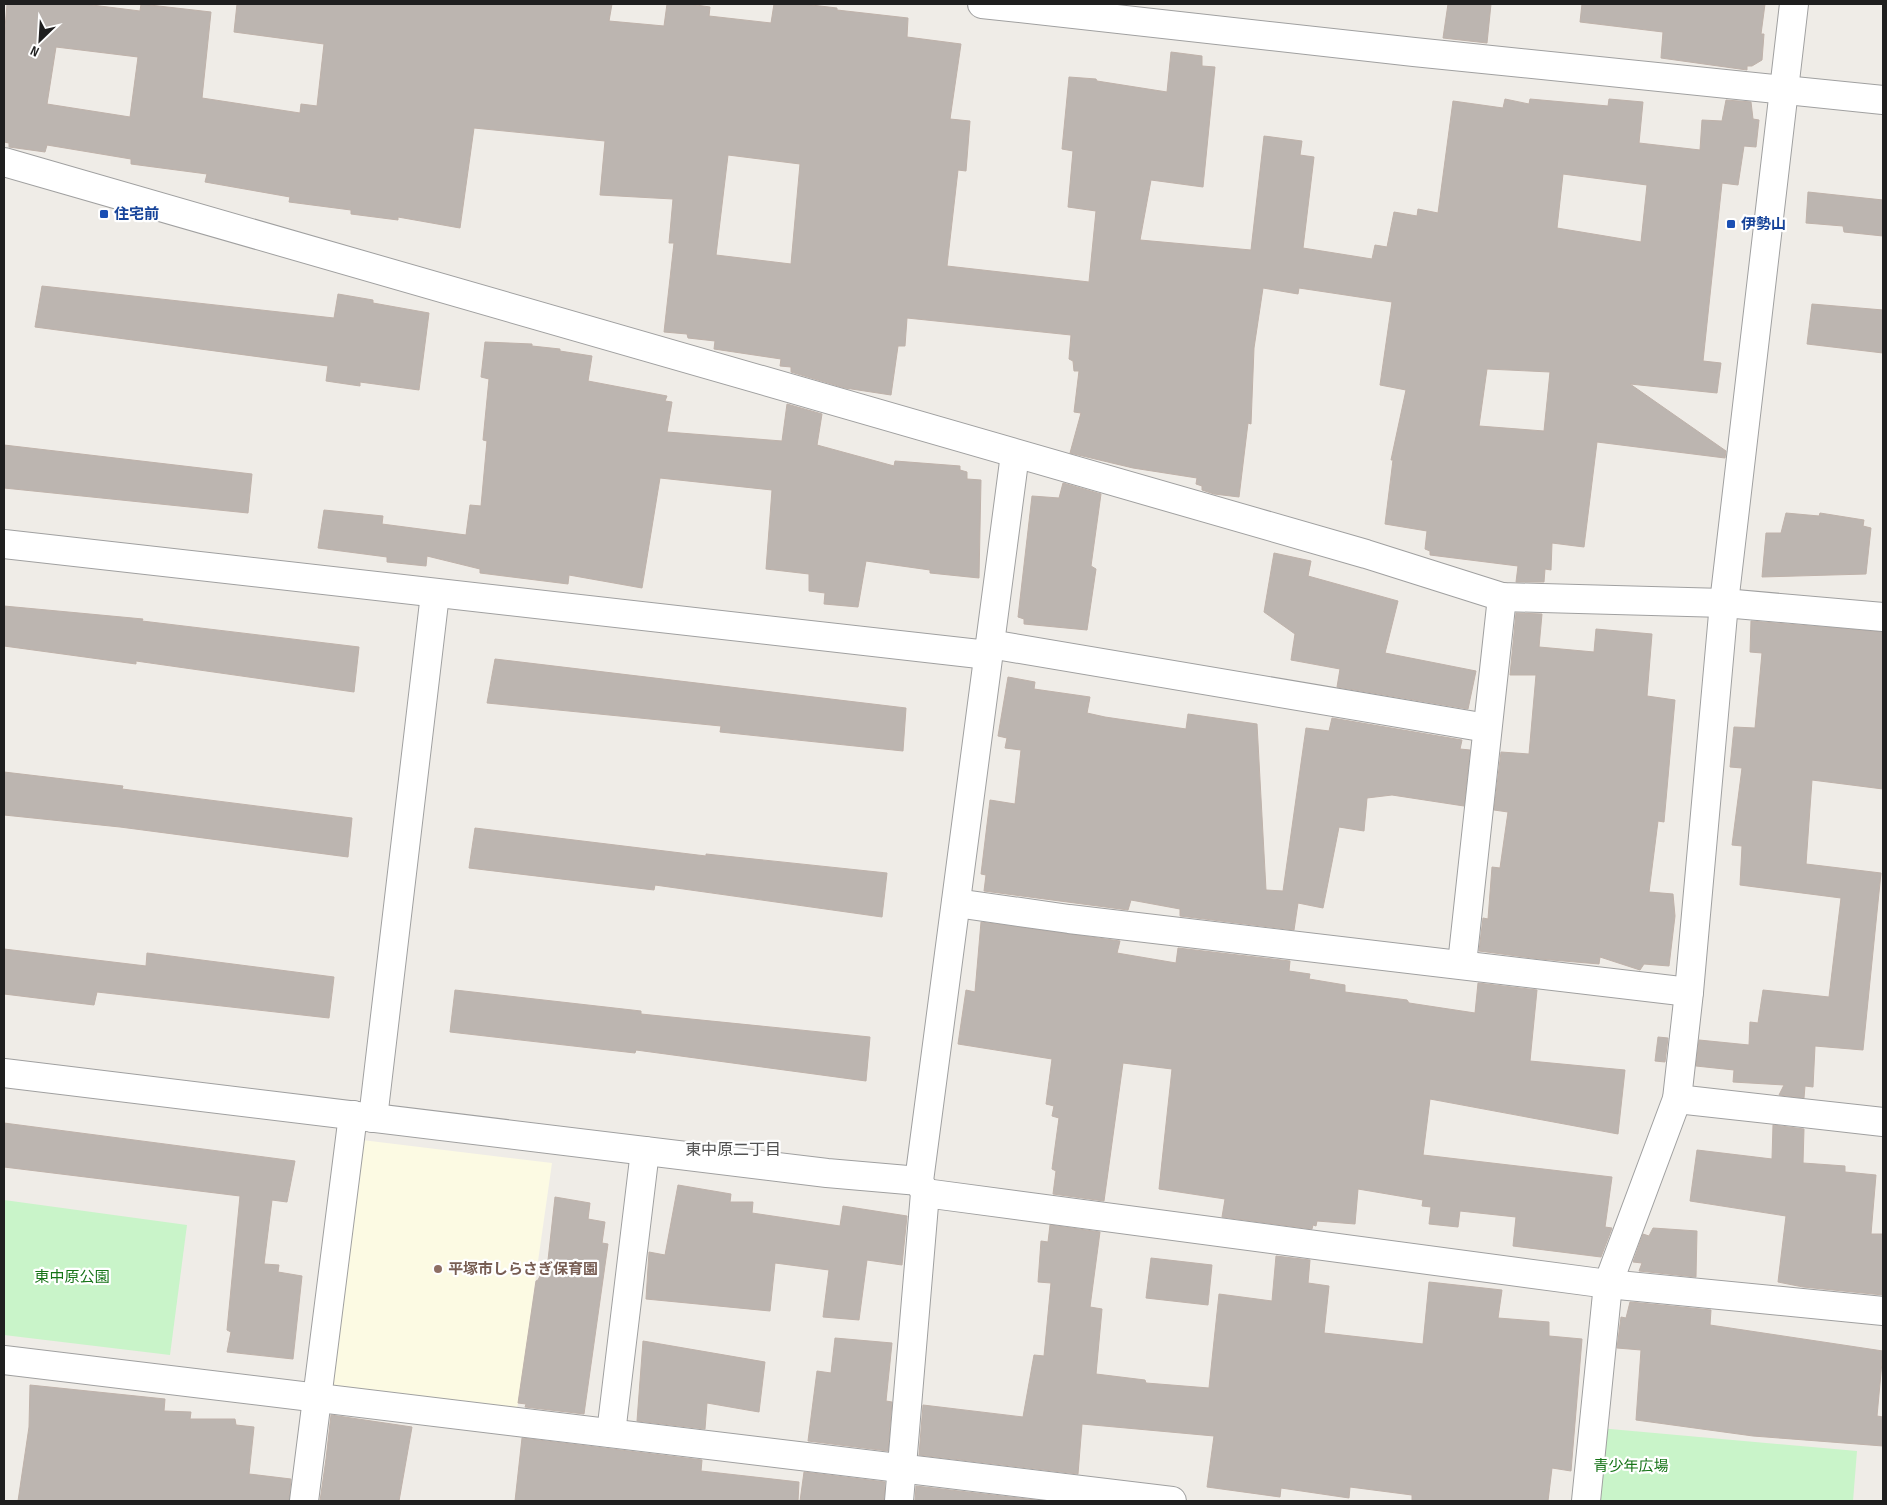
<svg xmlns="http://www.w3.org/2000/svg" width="1887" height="1505" viewBox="0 0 1887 1505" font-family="'Sofia Sans Condensed','Noto Sans JP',sans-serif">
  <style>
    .education { fill: #fcfae3 }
    .park { fill: #c9f4c9 }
    .building { fill: #bcb5b0; stroke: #bfb2aa; fill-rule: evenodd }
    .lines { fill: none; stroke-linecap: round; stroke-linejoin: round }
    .minor-casing { stroke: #a0a0a0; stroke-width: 30 }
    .minor { stroke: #fff; stroke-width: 28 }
    .transit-dot { fill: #1a4fb4; stroke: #fff; stroke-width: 2 }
    .education-dot { fill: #8d6e63; stroke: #fff; stroke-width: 2 }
    .labels { text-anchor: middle; stroke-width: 4.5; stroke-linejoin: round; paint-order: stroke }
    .transit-label { font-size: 15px; font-weight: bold; fill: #164399; stroke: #fff; text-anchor: start }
    .education-label { font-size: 15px; font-weight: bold; fill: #785e54; stroke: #fff; text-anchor: start }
    .park-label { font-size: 15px; fill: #177418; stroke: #fff }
    .neighbourhood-label { font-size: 16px; fill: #525252; stroke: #fff }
  </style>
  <rect width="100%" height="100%" fill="#efece7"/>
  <!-- education -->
  <polygon class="education" points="362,1140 552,1163 517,1409 334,1389 325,1376"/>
  <!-- park -->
  <g class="park">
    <polygon points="4,1200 187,1225 170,1355 4,1335"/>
    <polygon points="1599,1428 1857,1451 1853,1501 1592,1501"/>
  </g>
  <!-- building -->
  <g class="building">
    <path d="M 7,4 L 84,4 L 140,11 L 141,4 L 211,12 L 202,98 L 300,113 L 301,104 L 317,106 L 324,44 L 234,32 L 237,4 L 612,4 L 609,21 L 664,26 L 667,4 L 689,4 L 710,7 L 709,16 L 771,23 L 774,4 L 803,4 L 837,8 L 837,10 L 908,18 L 907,37 L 961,44 L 950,119 L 970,121 L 966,171 L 958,170 L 947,266 L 1089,282 L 1096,211 L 1068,207 L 1073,151 L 1062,149 L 1069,77 L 1096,79 L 1097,81 L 1167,92 L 1171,52 L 1202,56 L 1202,66 L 1215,67 L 1203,187 L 1151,180 L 1140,240 L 1251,250 L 1264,136 L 1302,141 L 1300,155 L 1314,157 L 1303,248 L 1372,259 L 1375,245 L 1387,247 L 1394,212 L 1417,216 L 1418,209 L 1438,213 L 1453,101 L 1503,108 L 1505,99 L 1529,104 L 1530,99 L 1608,106 L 1609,99 L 1643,102 L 1639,143 L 1700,150 L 1702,120 L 1722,121 L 1726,100 L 1751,102 L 1753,119 L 1759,120 L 1756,147 L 1744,146 L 1738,185 L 1722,183 L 1703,361 L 1721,363 L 1717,393 L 1630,384 L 1726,451 L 1725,458 L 1597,442 L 1584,547 L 1552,543 L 1551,570 L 1545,569 L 1544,582 L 1516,582 L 1518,566 L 1430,555 L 1430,551 L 1425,549 L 1427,531 L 1385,524 L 1393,460 L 1391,460 L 1406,390 L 1380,385 L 1392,302 L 1299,288 L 1298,294 L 1263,288 L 1254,348 L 1251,424 L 1248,423 L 1239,497 L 1214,494 L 1202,490 L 1202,486 L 1196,484 L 1197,478 L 1133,468 L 1070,453 L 1081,413 L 1074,412 L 1079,371 L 1074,371 L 1073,361 L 1069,359 L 1071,335 L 907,318 L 905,346 L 898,346 L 891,395 L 845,388 L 791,372 L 791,367 L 780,366 L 781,359 L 714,349 L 715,341 L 688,338 L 687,334 L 664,332 L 674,243 L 669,243 L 673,199 L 600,195 L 605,141 L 474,128 L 460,228 L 398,217 L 398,220 L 351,214 L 351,210 L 289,202 L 290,197 L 205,182 L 207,174 L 131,164 L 131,159 L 47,145 L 45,152 L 9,147 L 9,143 L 4,142 L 4,40 ZM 56,47 L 138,57 L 130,117 L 47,104 ZM 728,155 L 800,164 L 791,264 L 716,255 ZM 1563,174 L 1647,185 L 1641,242 L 1557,228 ZM 1487,369 L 1550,372 L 1544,431 L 1479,426 Z"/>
    <polygon points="1448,4 1491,4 1487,43 1443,38"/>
    <polygon points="1582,4 1765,4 1761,34 1764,34 1762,60 1752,66 1747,66 1747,70 1661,58 1663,32 1580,22"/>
    <polygon points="1808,192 1883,200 1883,236 1844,232 1843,226 1806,223"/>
    <polygon points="42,286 334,318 338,294 373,300 373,303 429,313 419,390 360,382 360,386 326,381 328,366 35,327"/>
    <polygon points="1812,304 1883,310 1883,353 1807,344"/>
    <polygon points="485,342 532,344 532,346 560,349 560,351 592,356 588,381 667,396 665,401 672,402 667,432 782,441 787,404 822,414 817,445 894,466 895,461 960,466 960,470 967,472 967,479 981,480 979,578 930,573 930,570 866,561 858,607 824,604 825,593 809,591 809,574 766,569 772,490 660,478 642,588 569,575 568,584 480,573 480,569 427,556 426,566 387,562 387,557 318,548 324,510 383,516 382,524 466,535 470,505 481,506 487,441 483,440 489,379 481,377"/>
    <polygon points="4,445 252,474 248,513 4,488"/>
    <polygon points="1063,483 1101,494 1091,566 1096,569 1087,630 1024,624 1024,619 1018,617 1032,496 1059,498"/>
    <polygon points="1786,513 1819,516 1820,513 1864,520 1863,526 1871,528 1866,574 1762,577 1766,533 1781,533"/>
    <polygon points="1274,553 1311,561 1308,576 1398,601 1385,653 1476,671 1468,709 1337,687 1340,669 1291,660 1295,634 1264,612"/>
    <polygon points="4,606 143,619 142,621 359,647 354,692 136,661 136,664 4,646"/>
    <polygon points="1516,613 1542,614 1539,647 1594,652 1596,629 1652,634 1647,696 1675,700 1664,822 1658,821 1649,892 1673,894 1675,916 1669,966 1644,964 1640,970 1600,957 1599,964 1540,959 1479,951 1483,918 1488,919 1492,867 1500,868 1508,812 1494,810 1501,752 1529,754 1536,675 1510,675"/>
    <polygon points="1751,621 1883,632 1883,789 1812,780 1806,864 1881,873 1863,1050 1815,1046 1813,1087 1805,1086 1804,1098 1779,1095 1784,1085 1733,1082 1734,1070 1696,1066 1699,1040 1749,1045 1750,1022 1758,1023 1763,990 1829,997 1841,898 1740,885 1742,846 1732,845 1742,768 1730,767 1734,727 1755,728 1762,653 1750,652"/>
    <polygon points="495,659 906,708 903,751 720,732 721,726 487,703"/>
    <polygon points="1008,677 1035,682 1034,689 1090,697 1087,713 1105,717 1186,729 1188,714 1257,724 1266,890 1283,891 1306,728 1329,731 1332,718 1462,740 1460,749 1470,750 1464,806 1392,795 1367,798 1364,831 1339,827 1323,908 1298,903 1294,930 1180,916 1180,909 1131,900 1128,910 984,891 986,875 981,874 990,800 1015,804 1021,750 1005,748 1007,738 998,736"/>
    <polygon points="4,772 123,786 122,789 352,818 348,857 120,827 4,815"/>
    <polygon points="475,828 706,856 706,854 887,873 882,917 655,885 654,890 469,868"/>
    <polygon points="981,922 1120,941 1117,953 1176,963 1178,948 1290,961 1289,971 1310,974 1309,979 1345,985 1345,992 1407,1000 1409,1003 1475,1013 1478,983 1537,990 1530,1061 1625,1070 1618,1134 1430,1099 1423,1155 1612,1177 1605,1227 1612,1228 1601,1257 1513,1246 1516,1217 1460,1211 1458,1227 1429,1224 1431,1207 1422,1206 1423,1200 1358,1189 1355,1224 1317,1221 1316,1226 1313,1225 1312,1229 1222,1217 1225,1199 1159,1189 1172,1069 1123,1063 1104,1201 1053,1194 1056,1171 1052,1169 1059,1118 1052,1116 1054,1106 1046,1104 1052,1059 958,1044 966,990 975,992"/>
    <polygon points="4,949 146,966 147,953 334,977 329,1018 97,992 94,1005 4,994"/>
    <polygon points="455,990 641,1011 641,1014 870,1037 866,1081 636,1050 635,1053 450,1032"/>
    <polygon points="1658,1037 1668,1038 1665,1062 1655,1061"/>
    <polygon points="4,1123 295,1161 287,1202 272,1200 264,1264 279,1265 278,1272 302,1276 293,1359 227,1352 231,1332 227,1330 240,1196 4,1167"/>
    <polygon points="1773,1125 1804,1129 1803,1163 1845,1166 1845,1172 1876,1175 1871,1234 1883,1234 1883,1295 1803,1287 1778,1282 1786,1216 1690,1201 1697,1150 1772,1159"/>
    <polygon points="678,1185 731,1194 730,1202 753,1202 752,1213 840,1226 843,1206 907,1216 902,1265 867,1260 859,1320 823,1317 829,1270 775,1263 770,1311 646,1299 649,1252 665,1255"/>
    <polygon points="555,1197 590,1203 588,1219 605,1222 602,1243 608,1244 584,1414 525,1407 526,1404 518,1403 536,1281 538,1280 548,1260"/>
    <polygon points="1050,1225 1100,1232 1090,1307 1102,1309 1096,1374 1145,1380 1146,1383 1209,1388 1219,1294 1272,1301 1276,1256 1310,1260 1308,1283 1329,1286 1324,1333 1423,1344 1429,1282 1502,1290 1498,1318 1549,1322 1549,1336 1582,1339 1571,1471 1552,1468 1548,1501 1412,1501 1412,1495 1350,1487 1349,1498 1281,1488 1280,1497 1207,1487 1214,1436 1082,1424 1078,1474 919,1455 923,1405 1023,1417 1034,1355 1044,1356 1051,1283 1038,1282 1041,1241 1048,1242"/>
    <polygon points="1653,1228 1697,1231 1696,1277 1639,1271 1642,1263 1633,1262 1643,1234 1649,1236"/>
    <polygon points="1151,1258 1212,1265 1208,1305 1146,1298"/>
    <polygon points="1630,1302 1711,1310 1710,1325 1883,1351 1877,1416 1883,1417 1883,1446 1753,1436 1636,1420 1641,1350 1617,1348 1621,1317 1626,1318"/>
    <polygon points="835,1338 892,1343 886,1401 892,1402 888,1451 808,1441 817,1371 831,1373"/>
    <polygon points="643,1341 765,1362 759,1412 707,1403 705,1429 637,1421"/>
    <polygon points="30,1385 165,1399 164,1411 191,1412 190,1419 235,1419 236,1425 254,1427 249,1474 291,1479 289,1501 18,1501 29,1427"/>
    <polygon points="331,1415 412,1427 399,1501 320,1501 326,1459"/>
    <polygon points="522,1438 702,1460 701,1471 799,1482 798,1501 515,1501"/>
    <polygon points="804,1472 885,1482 884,1501 800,1501"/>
    <polygon points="916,1486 1044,1501 915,1501"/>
  </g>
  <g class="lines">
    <!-- minor casing -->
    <g class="minor-casing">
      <g id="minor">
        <polyline points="982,4 1414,52 1883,100"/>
        <polyline points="4,162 1366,554 1502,597 1724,603 1883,617"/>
        <polyline points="4,544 988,655"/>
        <polyline points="990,644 1487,728"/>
        <polyline points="956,903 1069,919 1689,992"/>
        <polyline points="1462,964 1502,597"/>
        <polyline points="4,1073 827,1173 919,1181"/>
        <polyline points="1677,1099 1883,1122"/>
        <polyline points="373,1118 435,594"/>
        <polyline points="925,1193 1608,1284 1883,1311"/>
        <polyline points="4,1360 1172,1501"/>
        <polyline points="611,1433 645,1151"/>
        <polyline points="304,1501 353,1115"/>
        <polyline points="899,1501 925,1193 919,1181 1015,454"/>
        <polyline points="1586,1501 1608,1284 1677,1099 1689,992 1724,603 1794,4"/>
      </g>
    </g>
    <!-- minor -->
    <use href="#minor" class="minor"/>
  </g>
  <!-- markers -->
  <g class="transit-dot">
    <rect x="99" y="209" width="10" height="10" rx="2.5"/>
    <rect x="1726" y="219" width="10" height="10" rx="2.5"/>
  </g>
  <circle class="education-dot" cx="438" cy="1269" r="5"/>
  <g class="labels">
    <!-- transit labels -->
    <g class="transit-label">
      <text x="114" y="219">住宅前</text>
      <text x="1741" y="229">伊勢山</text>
    </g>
    <!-- education labels -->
    <g class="education-label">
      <text x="448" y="1274">平塚市しらさぎ保育園</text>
    </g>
    <!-- park labels -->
    <g class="park-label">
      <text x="72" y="1282">東中原公園</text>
      <text x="1631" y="1471">青少年広場</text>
    </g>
    <!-- neighbourhood labels -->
    <g class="neighbourhood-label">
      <text x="733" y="1155">東中原二丁目</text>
    </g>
  </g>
  <!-- border -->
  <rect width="1887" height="1505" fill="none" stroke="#1f1f1f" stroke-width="10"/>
  <!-- north arrow -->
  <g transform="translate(40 40) rotate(205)" stroke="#ffffff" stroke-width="4" paint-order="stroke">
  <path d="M0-4L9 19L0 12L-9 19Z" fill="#1f1f1f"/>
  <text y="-8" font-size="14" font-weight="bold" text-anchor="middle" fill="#1f1f1f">N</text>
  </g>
</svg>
